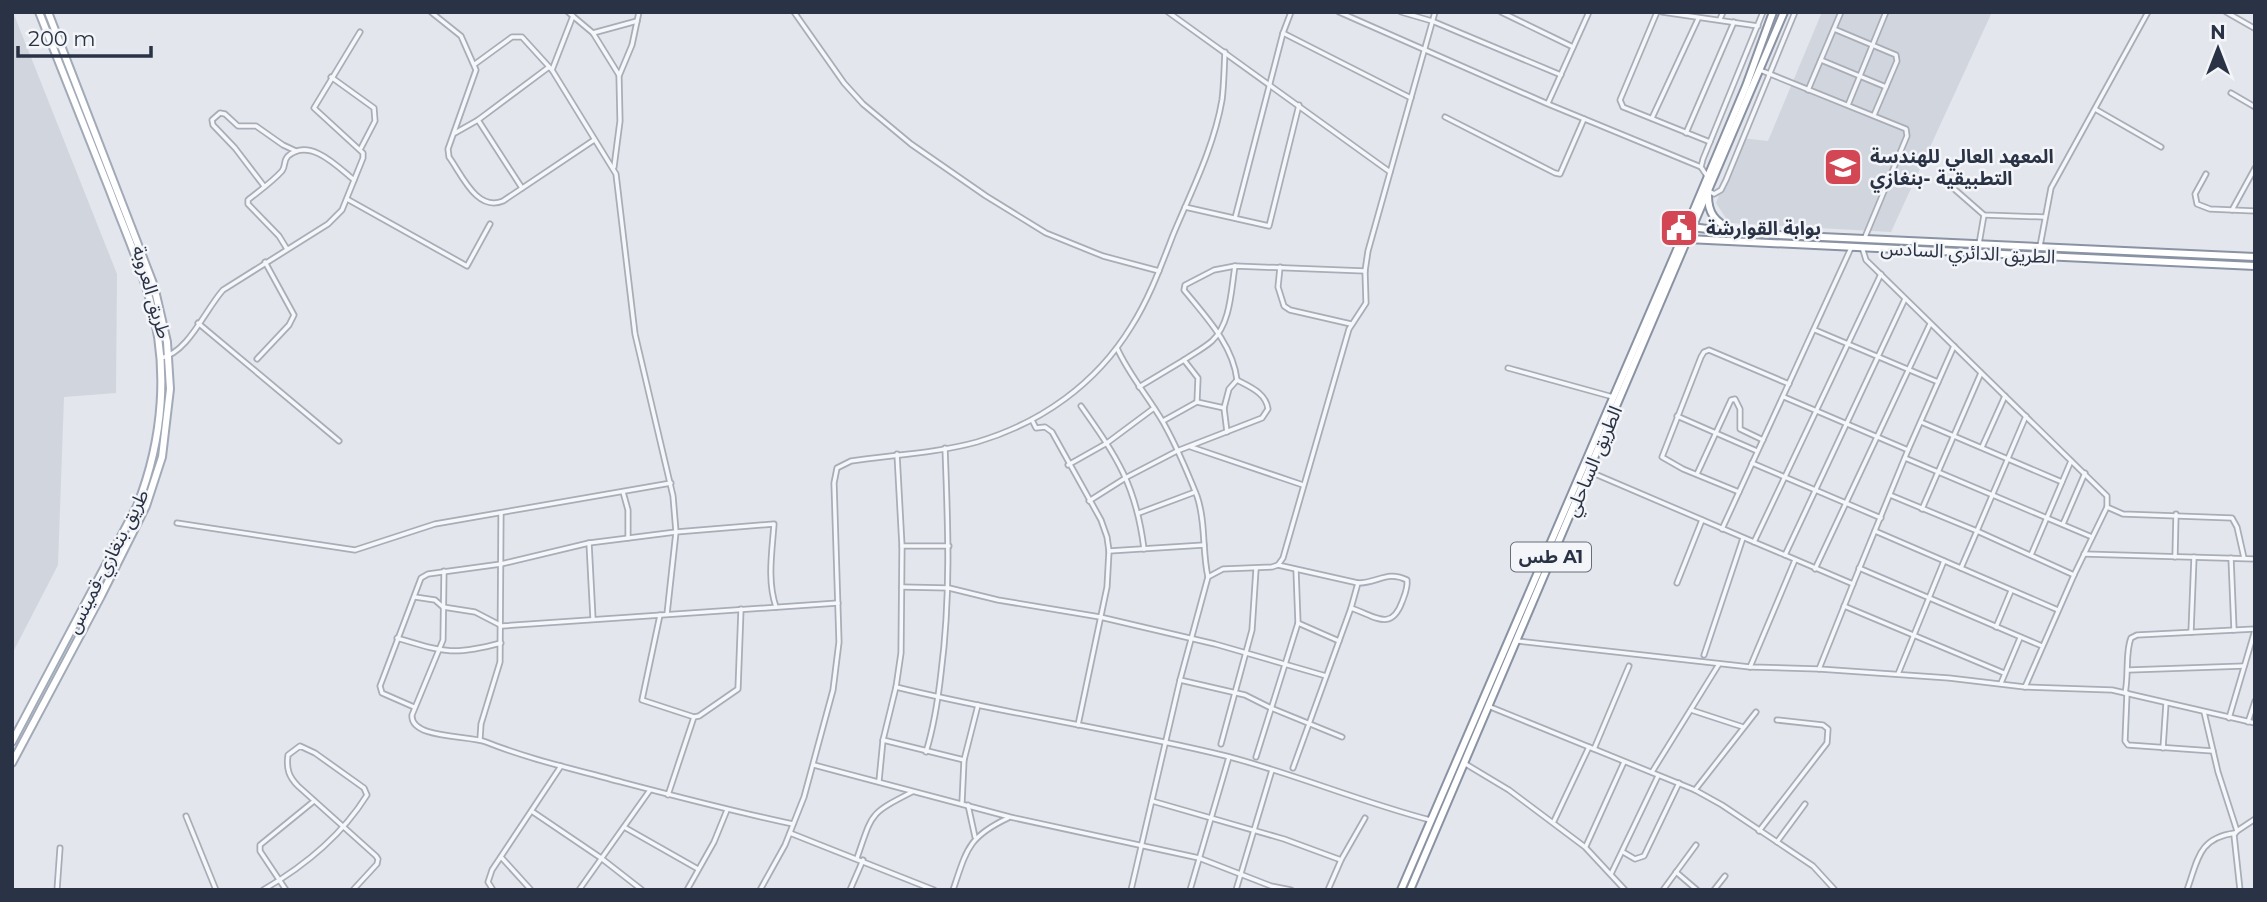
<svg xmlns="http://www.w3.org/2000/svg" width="2267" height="902" viewBox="0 0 2267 902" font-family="Montserrat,'Noto Sans Arabic',sans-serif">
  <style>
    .built { fill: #d1d5de }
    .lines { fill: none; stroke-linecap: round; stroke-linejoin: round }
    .minor-casing { stroke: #a8adb7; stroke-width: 7 }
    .primary-casing { stroke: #a2aab8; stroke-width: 10 }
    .trunk-casing { stroke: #8a93a3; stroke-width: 10 }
    .minor { stroke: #f6f7fa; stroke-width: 3.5 }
    .primary { stroke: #fff; stroke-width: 6 }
    .trunk { stroke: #fff; stroke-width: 6 }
    .labels { text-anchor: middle; stroke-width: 5; stroke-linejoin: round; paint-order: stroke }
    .shield { fill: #f3f5f9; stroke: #666d7b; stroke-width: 2 }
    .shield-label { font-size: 18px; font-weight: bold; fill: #2a3345 }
    .poi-label { font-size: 19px; font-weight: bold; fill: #2a3345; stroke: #f3f5f9; text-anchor: start }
    .street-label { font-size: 19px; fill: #2a3345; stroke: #f3f5f9 }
  </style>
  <rect width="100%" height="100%" fill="#e3e6ec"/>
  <!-- built -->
  <g class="built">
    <polygon points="13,12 117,274 116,393 64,397 58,565 12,654"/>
    <polygon points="1822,12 1992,12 1891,232 1729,223 1716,203 1741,138 1768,141"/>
  </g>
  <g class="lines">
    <!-- minor casing -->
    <g class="minor-casing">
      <g id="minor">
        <path d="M 431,12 L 461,36 L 476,70 L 448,149 L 449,157 C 462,175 477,212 503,201 L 594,140"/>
        <polyline points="568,12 593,33 619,75"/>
        <polyline points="794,12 844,83 863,104 911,144 986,196 1046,233 1103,256 1159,271"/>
        <polyline points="1168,12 1390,172"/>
        <polyline points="1339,12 1548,104 1701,167"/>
        <polyline points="1401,12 1432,21 1561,75"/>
        <polyline points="1501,12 1573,47"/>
        <polyline points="1657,12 1620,100 1623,107 1710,142"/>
        <polyline points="1662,12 1758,26"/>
        <polyline points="2226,12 2254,28"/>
        <polyline points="1720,19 1723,12"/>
        <polyline points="1834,29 1896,55 1897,61 1874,115"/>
        <polyline points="593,33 637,21"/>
        <polyline points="1283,33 1411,98"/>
        <polyline points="1821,60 1886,87"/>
        <polyline points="475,64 512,37 522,37 552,70 616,174 635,334 673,496 676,532 667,614"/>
        <polyline points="552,70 573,16"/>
        <polyline points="1760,70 1906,129 1907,136 1865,237"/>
        <polyline points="331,77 374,108 375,121 361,148"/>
        <polyline points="1808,90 1841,12"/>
        <polyline points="2231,93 2255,107"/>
        <polyline points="1548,103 1589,12"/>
        <polyline points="1848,105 1886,12"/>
        <polyline points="2095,109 2161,147"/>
        <polyline points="1445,117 1555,173 1560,174 1584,119"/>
        <polyline points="1652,118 1698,19"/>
        <polyline points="478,120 522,188"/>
        <polyline points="455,133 478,120 549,67"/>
        <polyline points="1686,133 1734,22"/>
        <polyline points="614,167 620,121 619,76 632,45 639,12"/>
        <polyline points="2206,174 2195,194 2197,204 2210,209 2255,211"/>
        <polyline points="1707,176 1701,167 1703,159 1763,12"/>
        <polyline points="1944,180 1984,215 2044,217"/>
        <polyline points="264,186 235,148 213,125 212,120 220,113 225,114 238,126 256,126 283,145 296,151"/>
        <polyline points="1709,191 1714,194 1721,190 1726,180 1795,12"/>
        <polyline points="347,199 467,266 490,224"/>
        <polyline points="1185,207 1269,226 1299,105"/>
        <polyline points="2232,210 2255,168"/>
        <polyline points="1235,218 1283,33 1291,12"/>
        <polyline points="1979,244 1984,215"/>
        <polyline points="2040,246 2051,188 2148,12"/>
        <path d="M 287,249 L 279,236 L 248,204 L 248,200 C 259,191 272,182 282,171 C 286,166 283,161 288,156 C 310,137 338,167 354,180"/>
        <polyline points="1280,267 1278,287 1284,306 1290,310 1351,324"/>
        <polyline points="198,323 339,441"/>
        <polyline points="1815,330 1938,382"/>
        <path d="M 1117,348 C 1129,375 1148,396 1163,422 C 1176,445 1187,471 1197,496 C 1206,522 1202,551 1208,577"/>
        <path d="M 161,358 C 188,353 205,310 223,290 L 328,224 L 342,210 L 363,158 L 363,153 L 314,108 L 360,32"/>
        <polyline points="257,359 289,325 294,315 265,262"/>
        <path d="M 1184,360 C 1193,354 1204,348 1212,341 C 1231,323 1231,290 1235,266"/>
        <polyline points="1508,368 1613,397"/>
        <polyline points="1139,387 1184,360 1198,378 1197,402 1163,421"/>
        <polyline points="1784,397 1908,450 1853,584 1785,555"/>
        <path d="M 1197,402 L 1224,408 L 1229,389 L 1237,380 C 1233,345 1206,317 1184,290 L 1185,285 L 1214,270 L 1235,266 L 1365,271"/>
        <path d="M 1081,406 C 1117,457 1136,485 1144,549"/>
        <polyline points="1224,408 1227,432"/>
        <polyline points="1677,416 1757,451"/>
        <polyline points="2026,416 1977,531 2074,575"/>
        <polyline points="1032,420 1036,428 1045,427 1052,432 1101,520 1107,537 1109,551 1107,587 1078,725"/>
        <polyline points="1921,422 2062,482"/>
        <polyline points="1191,447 1303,485"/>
        <polyline points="1982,447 2005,396"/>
        <polyline points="1908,450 1954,346"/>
        <polyline points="1905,458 2092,537"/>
        <polyline points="1752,463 1881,518"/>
        <polyline points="1068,465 1107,443 1154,408"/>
        <polyline points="1588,471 1754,542 1881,274"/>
        <polyline points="1697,474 1731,400 1735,399 1740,409 1740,429 1763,440"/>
        <polyline points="623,492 628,510 628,538"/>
        <polyline points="1739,492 1683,469 1662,457 1701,357 1704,352 1709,350 1789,384"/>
        <polyline points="1890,495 1977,531 1961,568"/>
        <path d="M 1089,501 L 1127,477 L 1177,451 L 1262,418 L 1268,409 C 1266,393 1250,387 1237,380"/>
        <polyline points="2107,507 2123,514 2232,518 2237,527 2244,558"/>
        <polyline points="1922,509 1981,373"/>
        <polyline points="1139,513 1195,492"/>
        <polyline points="177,523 355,550 435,524 671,483"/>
        <polyline points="2063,524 2085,473"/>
        <polyline points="1722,529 1851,248"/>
        <polyline points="1875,531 2058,610"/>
        <polyline points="1754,542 1785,555 1905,299"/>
        <polyline points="589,543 593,619"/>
        <polyline points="902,546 949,546"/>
        <polyline points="1109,551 1204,545"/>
        <polyline points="2084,554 2255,559"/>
        <polyline points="2031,555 2071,461"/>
        <polyline points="2175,557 2176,514"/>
        <polyline points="2231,558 2234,630"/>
        <path d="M 1278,565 L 1358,583 C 1378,583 1387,570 1407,580 C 1408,588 1405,594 1402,602 C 1391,632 1375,616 1351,608"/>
        <polyline points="1859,568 2042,646"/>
        <polyline points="1815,569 1930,324"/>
        <path d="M 444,571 L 443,640 L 412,715 C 410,739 469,735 486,742 C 526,758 569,768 610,779 C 671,795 731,811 793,824"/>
        <polyline points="1677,583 1702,520"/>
        <polyline points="1853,584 1819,669 1949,678 2025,687 2074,575 2107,507 2107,496 1866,260 1862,247"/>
        <polyline points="902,587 949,588 998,600 1100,617 1215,644 1326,676"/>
        <polyline points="415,597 435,600 443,607 475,612 502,626 838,603"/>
        <polyline points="1844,606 2004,673"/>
        <polyline points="660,615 642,700 694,717"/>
        <polyline points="1298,623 1339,641"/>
        <polyline points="1996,627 2011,591"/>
        <polyline points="2191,632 2194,557"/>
        <path d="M 397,638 C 444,652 452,656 501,643"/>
        <polyline points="1518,641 1750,667 1819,669"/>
        <polyline points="1704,655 1743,538"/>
        <polyline points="1750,667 1795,560"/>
        <polyline points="2129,670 2244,666"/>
        <polyline points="1898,674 1944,561"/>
        <polyline points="1180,680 1245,695 1271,708 1342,737"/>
        <polyline points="2001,683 2020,638"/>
        <path d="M 896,687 C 1005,714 1117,729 1226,756 C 1295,774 1361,802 1430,820"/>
        <polyline points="2025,687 2112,690 2255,723"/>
        <path d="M 2125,693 C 2129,676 2125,652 2131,638 L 2137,635 L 2255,629"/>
        <polyline points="2127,693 2125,741 2128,745 2213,751"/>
        <polyline points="1488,706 1695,790 1722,805 1813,866 1835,890"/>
        <path d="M 414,707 L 382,693 L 380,686 L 421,578 L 428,574 L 501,564 L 589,543 L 676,532 L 774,524 C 772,552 767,581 776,607"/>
        <polyline points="1691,710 1743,727"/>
        <polyline points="2204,712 2218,772 2237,831"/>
        <polyline points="2229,718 2255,630"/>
        <polyline points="2248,722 2255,701"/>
        <polyline points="480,739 481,724 500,662 501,514"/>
        <polyline points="883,740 964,760"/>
        <polyline points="1221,744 1252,630 1256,569"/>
        <polyline points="2163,748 2166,703"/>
        <polyline points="1594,749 1629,666"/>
        <path d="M 926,752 C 934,726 938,700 941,673 C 951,596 948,525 945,448"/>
        <polyline points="1256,757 1298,623 1296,570"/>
        <polyline points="1464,763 1509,790 1585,847 1625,890"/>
        <polyline points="814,765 1010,817 1199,858 1271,886 1291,890"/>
        <polyline points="1293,768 1351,608 1358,583"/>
        <polyline points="1652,772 1719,664"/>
        <polyline points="879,781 883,740 896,687 901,653 902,546 897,454"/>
        <polyline points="1695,790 1756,712"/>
        <polyline points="668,795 694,717 699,716 738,689 741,609"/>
        <polyline points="1152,801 1284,839 1341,860"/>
        <polyline points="962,803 964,760 978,705"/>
        <polyline points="968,805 975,837"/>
        <polyline points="533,812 601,858 642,890"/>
        <polyline points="186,816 216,890"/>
        <polyline points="1554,821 1589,747"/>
        <polyline points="624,827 698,869"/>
        <polyline points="1759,831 1827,743 1828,729 1823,725 1777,720"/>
        <polyline points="790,833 934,890"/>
        <polyline points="1777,842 1805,804"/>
        <polyline points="1586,846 1624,762"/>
        <polyline points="1623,852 1635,859 1644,856 1679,783"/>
        <polyline points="501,857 531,890"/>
        <path d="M 857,858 C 873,812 869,814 912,792"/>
        <polyline points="1676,872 1697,890"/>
        <polyline points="1611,874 1658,776"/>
        <polyline points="57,890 60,848"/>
        <path d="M 263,890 C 303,867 342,835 367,795 L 364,788 L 315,753 L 300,746 L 288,755 C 286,769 289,777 298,786 L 376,856 L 378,859 L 377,864 L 353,890"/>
        <polyline points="286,890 260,851 260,845 314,801"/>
        <polyline points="493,890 488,882 492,870 561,766"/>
        <polyline points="579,890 650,790"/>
        <polyline points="687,890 714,842 727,810"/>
        <path d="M 760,890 L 785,845 L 804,797 L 833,690 L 839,642 L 834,483 L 837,468 L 851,461 C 892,455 937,453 977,442 C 1041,423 1096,384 1131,327 C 1149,299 1161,266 1173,235 C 1191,192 1214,147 1222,100 C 1224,85 1224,68 1225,52"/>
        <polyline points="850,890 863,860"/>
        <path d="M 953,890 C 967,849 968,837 1008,818"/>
        <polyline points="1131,890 1180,680 1208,577 1223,569 1272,567 1278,565 1283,558 1349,329 1366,303 1365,271 1368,251 1435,12"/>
        <polyline points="1190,890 1229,757"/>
        <polyline points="1236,890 1272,770"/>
        <polyline points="1328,890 1341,860 1365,818"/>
        <polyline points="1663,890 1696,845"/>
        <polyline points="1714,890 1725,876"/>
        <path d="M 2187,890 C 2198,860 2198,838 2235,833"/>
        <polyline points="2240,890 2234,835 2237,831 2255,819"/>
      </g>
    </g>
    <!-- primary casing -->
    <g class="primary-casing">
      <g id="primary">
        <path d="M 12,742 L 137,506 C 163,440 170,366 149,297 C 139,261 123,226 110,191 C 87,132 63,72 39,12"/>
        <polyline points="12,763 101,596 146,506 162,457 170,389 167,342 154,286 48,12"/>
      </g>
    </g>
    <!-- trunk casing -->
    <g class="trunk-casing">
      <g id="trunk">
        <path d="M 1708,195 C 1708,214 1715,221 1731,230"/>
        <polyline points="1692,227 1737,233 2255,257"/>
        <polyline points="1687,239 2255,266"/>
        <polyline points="1401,890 1682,238 1746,86 1773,12"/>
        <polyline points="1410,890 1784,12"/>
      </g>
    </g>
    <!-- minor -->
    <use href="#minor" class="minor"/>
    <!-- primary -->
    <use href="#primary" class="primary"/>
    <!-- trunk -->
    <use href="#trunk" class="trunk"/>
  </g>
  <!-- icons -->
  <defs>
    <g id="university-square" transform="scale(2.0125)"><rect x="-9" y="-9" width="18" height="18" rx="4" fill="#d34653" stroke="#f3f5f9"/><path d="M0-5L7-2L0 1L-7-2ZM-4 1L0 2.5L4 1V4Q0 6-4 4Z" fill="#fff"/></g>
    <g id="civic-square" transform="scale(2.0125)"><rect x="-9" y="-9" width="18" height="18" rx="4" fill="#d34653" stroke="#f3f5f9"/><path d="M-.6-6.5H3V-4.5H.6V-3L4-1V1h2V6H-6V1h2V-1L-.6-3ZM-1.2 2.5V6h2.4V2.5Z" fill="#fff"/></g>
  </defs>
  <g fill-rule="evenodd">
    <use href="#university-square" x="1843" y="167"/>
    <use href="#civic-square" x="1679" y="228"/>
  </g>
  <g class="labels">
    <!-- shield labels -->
    <rect class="shield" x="1511" y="542.5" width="80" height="29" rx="5"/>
    <g class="shield-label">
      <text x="1551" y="563">طس A1</text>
    </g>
    <!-- poi labels -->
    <g class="poi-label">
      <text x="1870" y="163">المعهد العالي للهندسة<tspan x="1870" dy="22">التطبيقية -بنغازي</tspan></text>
      <text x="1706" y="235">بوابة القوارشة</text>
    </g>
    <!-- street labels -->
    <g class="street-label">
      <text transform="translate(1968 252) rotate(3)" y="7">الطريق الدائري السادس</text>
      <text transform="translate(152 292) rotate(74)" y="7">طريق العروبة</text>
      <text transform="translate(1593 461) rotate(-67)" y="7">الطريق الساحلي</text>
      <text transform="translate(107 561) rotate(-63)" y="7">طريق بنغازي-قمينس</text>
    </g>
  </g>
  <!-- border -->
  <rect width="2267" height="902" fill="none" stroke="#2a3345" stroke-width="28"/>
  <!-- north arrow -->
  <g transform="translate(2218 49)" stroke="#f3f5f9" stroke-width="5" paint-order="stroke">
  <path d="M0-5L12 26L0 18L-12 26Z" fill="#2a3345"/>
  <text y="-10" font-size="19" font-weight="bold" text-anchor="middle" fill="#2a3345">N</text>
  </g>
  <!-- scale -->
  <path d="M18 46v10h133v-10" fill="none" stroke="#2a3345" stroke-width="3.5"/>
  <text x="28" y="46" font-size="21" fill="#2a3345" stroke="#f3f5f9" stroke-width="5" paint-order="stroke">200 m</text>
</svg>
